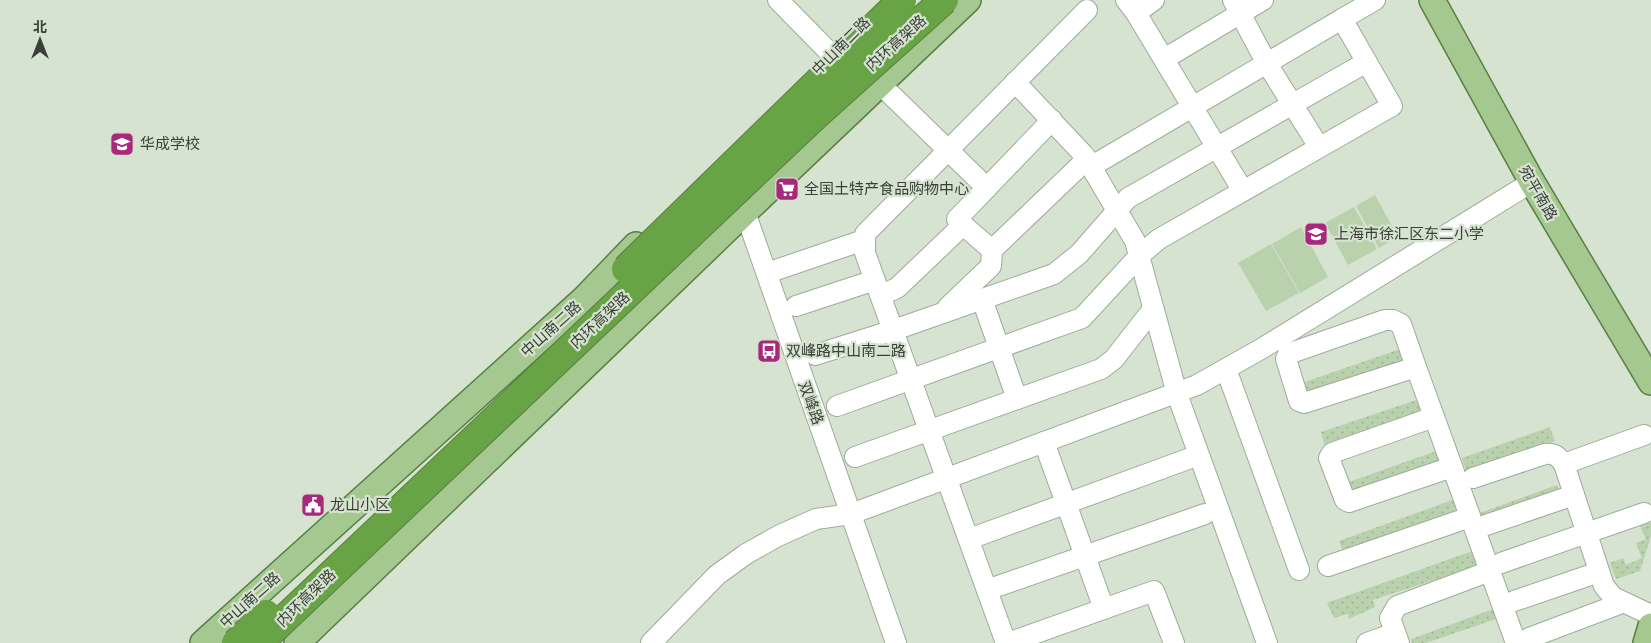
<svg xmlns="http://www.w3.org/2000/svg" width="1651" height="643" viewBox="0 0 1651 643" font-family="'PT Serif','Noto Sans SC',serif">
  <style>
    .green { fill: #b9d2ad }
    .garden { fill: url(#garden-dots) }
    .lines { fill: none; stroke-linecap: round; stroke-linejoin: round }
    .minor-casing { stroke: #9fab99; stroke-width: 22 }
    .major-casing { stroke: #588041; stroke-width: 28 }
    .minor { stroke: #fff; stroke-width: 20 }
    .major { stroke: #a4c890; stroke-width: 25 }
    .highway-bridge-casing { stroke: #588041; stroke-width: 30; stroke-linecap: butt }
    .highway-bridge { stroke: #68a346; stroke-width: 28 }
    .labels { text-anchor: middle; stroke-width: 4.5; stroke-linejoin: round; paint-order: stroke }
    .street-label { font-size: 15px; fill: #3a3f37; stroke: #d6e3d0 }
    .poi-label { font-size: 15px; fill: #3a3f37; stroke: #d6e3d0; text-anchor: start }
  </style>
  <defs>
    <pattern id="garden-dots" width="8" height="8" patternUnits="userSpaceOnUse" patternTransform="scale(1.25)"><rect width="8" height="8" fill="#b9d2ad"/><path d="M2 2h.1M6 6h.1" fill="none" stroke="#a0b595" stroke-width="1.8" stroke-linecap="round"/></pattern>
  </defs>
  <rect width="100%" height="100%" fill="#d6e3d0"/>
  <!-- green -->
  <g class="green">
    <polygon points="1375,195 1398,237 1379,248 1356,206"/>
    <polygon points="1354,207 1377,249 1348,265 1325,223"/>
    <polygon points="1301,227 1328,277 1300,293 1272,244"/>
    <polygon points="1271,244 1299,293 1266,311 1238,263"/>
  </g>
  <!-- garden -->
  <g class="garden">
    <polygon points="1400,349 1405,364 1306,396 1302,383"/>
    <polygon points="1419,399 1424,413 1325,447 1321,432"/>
    <polygon points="1550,427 1555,441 1466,471 1462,458"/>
    <polygon points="1439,450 1444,463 1351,495 1346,483"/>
    <polygon points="1557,485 1560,495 1483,521 1480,513"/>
    <polygon points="1455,499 1460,514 1344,553 1339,541"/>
    <polygon points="1651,522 1651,536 1640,571 1616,579 1610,563 1623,558 1626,565 1642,558 1636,543 1646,539 1640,526"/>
    <polygon points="1475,550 1480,565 1373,600 1375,607 1349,619 1348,614 1334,618 1327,603"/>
    <polygon points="1496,608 1499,618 1426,643 1412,643 1411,639"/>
  </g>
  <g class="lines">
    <!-- minor casing -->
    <g class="minor-casing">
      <g id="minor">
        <polyline points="778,0 832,55"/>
        <polyline points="1126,0 1136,13 1243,191"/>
        <polyline points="1233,0 1266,62 1319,147"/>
        <polyline points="1136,13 1154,0"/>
        <polyline points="1342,19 1375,0"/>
        <polyline points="1164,59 1263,0"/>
        <polyline points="1015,82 1084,155 1135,241 1177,394 1267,643"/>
        <polyline points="880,84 987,188"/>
        <polyline points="737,201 745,212 896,643"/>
        <polyline points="963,225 992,250 1087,159"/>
        <polyline points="767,273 864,240"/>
        <polyline points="881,295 897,288 963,225 957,219 1052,120"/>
        <polyline points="982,299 1017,399"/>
        <polyline points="796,306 875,280"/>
        <polyline points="948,307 991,266 992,250"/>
        <polyline points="815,355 894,330 1054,274 1079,254 1128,198 1365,63"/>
        <polyline points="1416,367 1304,403 1299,401 1286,359 1288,354 1385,320 1393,320 1401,324 1416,367 1516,643"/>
        <polyline points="1226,369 1299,570"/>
        <polyline points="837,406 1082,318 1140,255 1159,239 1392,106 1342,19 1092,166"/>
        <polyline points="1434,417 1332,453 1329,458 1345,500 1349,502 1452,467"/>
        <polyline points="1044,442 1104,609"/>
        <polyline points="855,457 1101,369 1114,359 1153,309"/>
        <polyline points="1564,464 1644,435"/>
        <path d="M 1473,478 L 1545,454 C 1554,453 1558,456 1564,464 L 1604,586 L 1613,597 L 1651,615"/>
        <polyline points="1486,525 1574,495"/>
        <polyline points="969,539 1188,459"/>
        <polyline points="1501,563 1644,513"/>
        <polyline points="1328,566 1470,517"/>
        <polyline points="987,590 1205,514"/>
        <polyline points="1514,601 1599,572"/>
        <polyline points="1529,638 1622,603"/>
        <polyline points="651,643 717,575 746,554 778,536 816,519 851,514 1197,385 1261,349 1532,182"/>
        <polyline points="1006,643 865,253 865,234 1087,10"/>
        <polyline points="1008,643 1154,591 1174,643"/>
        <polyline points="1367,643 1395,633"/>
        <polyline points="1399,643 1390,618 1397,606 1490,571"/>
      </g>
    </g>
    <!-- major casing -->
    <g class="major-casing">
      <g id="major">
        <polyline points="1432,0 1532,182 1651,382"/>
        <polyline points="203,643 584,299 636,245"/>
        <polyline points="297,643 745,212 968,0"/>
        <polyline points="1646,643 1651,626"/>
      </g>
    </g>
    <!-- minor -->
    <use href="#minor" class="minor"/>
    <!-- major -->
    <use href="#major" class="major"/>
    <!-- highway-bridge casing -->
    <g class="highway-bridge-casing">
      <g id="highway-bridge">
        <polyline points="626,269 902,0"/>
        <polyline points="236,643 266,614"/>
        <polyline points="259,643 816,115 944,0"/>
      </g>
    </g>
    <!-- highway-bridge -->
    <use href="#highway-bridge" class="highway-bridge"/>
  </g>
  <!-- icons -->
  <defs>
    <g id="school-square" transform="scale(1.25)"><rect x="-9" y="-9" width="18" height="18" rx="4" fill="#a7297b" stroke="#d6e3d0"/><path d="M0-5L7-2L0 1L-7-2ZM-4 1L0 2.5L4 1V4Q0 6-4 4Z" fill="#fff"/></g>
    <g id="supermarket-square" transform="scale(1.25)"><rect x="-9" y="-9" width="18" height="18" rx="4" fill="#a7297b" stroke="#d6e3d0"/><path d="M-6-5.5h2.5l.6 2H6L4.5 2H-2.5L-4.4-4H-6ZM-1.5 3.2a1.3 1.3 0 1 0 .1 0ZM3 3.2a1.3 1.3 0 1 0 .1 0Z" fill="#fff"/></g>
    <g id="bus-square" transform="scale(1.25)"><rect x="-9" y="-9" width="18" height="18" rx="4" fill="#a7297b" stroke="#d6e3d0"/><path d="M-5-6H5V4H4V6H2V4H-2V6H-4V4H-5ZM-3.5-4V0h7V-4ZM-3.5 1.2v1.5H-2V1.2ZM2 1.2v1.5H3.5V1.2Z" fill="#fff"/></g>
    <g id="civic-square" transform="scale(1.25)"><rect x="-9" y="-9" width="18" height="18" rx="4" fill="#a7297b" stroke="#d6e3d0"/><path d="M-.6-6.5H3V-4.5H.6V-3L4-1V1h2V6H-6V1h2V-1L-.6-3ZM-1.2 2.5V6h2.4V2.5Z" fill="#fff"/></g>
  </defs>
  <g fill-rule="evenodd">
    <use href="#school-square" x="122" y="144"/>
    <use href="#supermarket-square" x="787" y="189"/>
    <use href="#school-square" x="1316" y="234"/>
    <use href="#bus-square" x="769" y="351"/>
    <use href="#civic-square" x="313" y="505"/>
  </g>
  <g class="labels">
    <!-- street labels -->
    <g class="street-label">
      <text transform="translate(896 43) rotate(-42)" y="5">内环高架路</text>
      <text transform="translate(841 46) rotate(-45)" y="5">中山南二路</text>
      <text transform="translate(1538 193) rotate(60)" y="5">宛平南路</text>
      <text transform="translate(600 320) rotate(-43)" y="5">内环高架路</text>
      <text transform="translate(551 329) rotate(-42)" y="5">中山南二路</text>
      <text transform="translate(811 403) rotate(70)" y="5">双峰路</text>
      <text transform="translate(306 598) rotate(-44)" y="5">内环高架路</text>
      <text transform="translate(250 600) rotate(-42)" y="5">中山南二路</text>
    </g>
    <!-- poi labels -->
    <g class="poi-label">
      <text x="140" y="149">华成学校</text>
      <text x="804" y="194">全国土特产食品购物中心</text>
      <text x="1334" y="239">上海市徐汇区东二小学</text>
      <text x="786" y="356">双峰路中山南二路</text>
      <text x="330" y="510">龙山小区</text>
    </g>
  </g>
  <!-- north arrow -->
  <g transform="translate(40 40)" stroke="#d6e3d0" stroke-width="4" paint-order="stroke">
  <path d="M0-4L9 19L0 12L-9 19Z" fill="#3a3f37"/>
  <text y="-8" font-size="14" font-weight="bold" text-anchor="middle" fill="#3a3f37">北</text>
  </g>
</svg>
